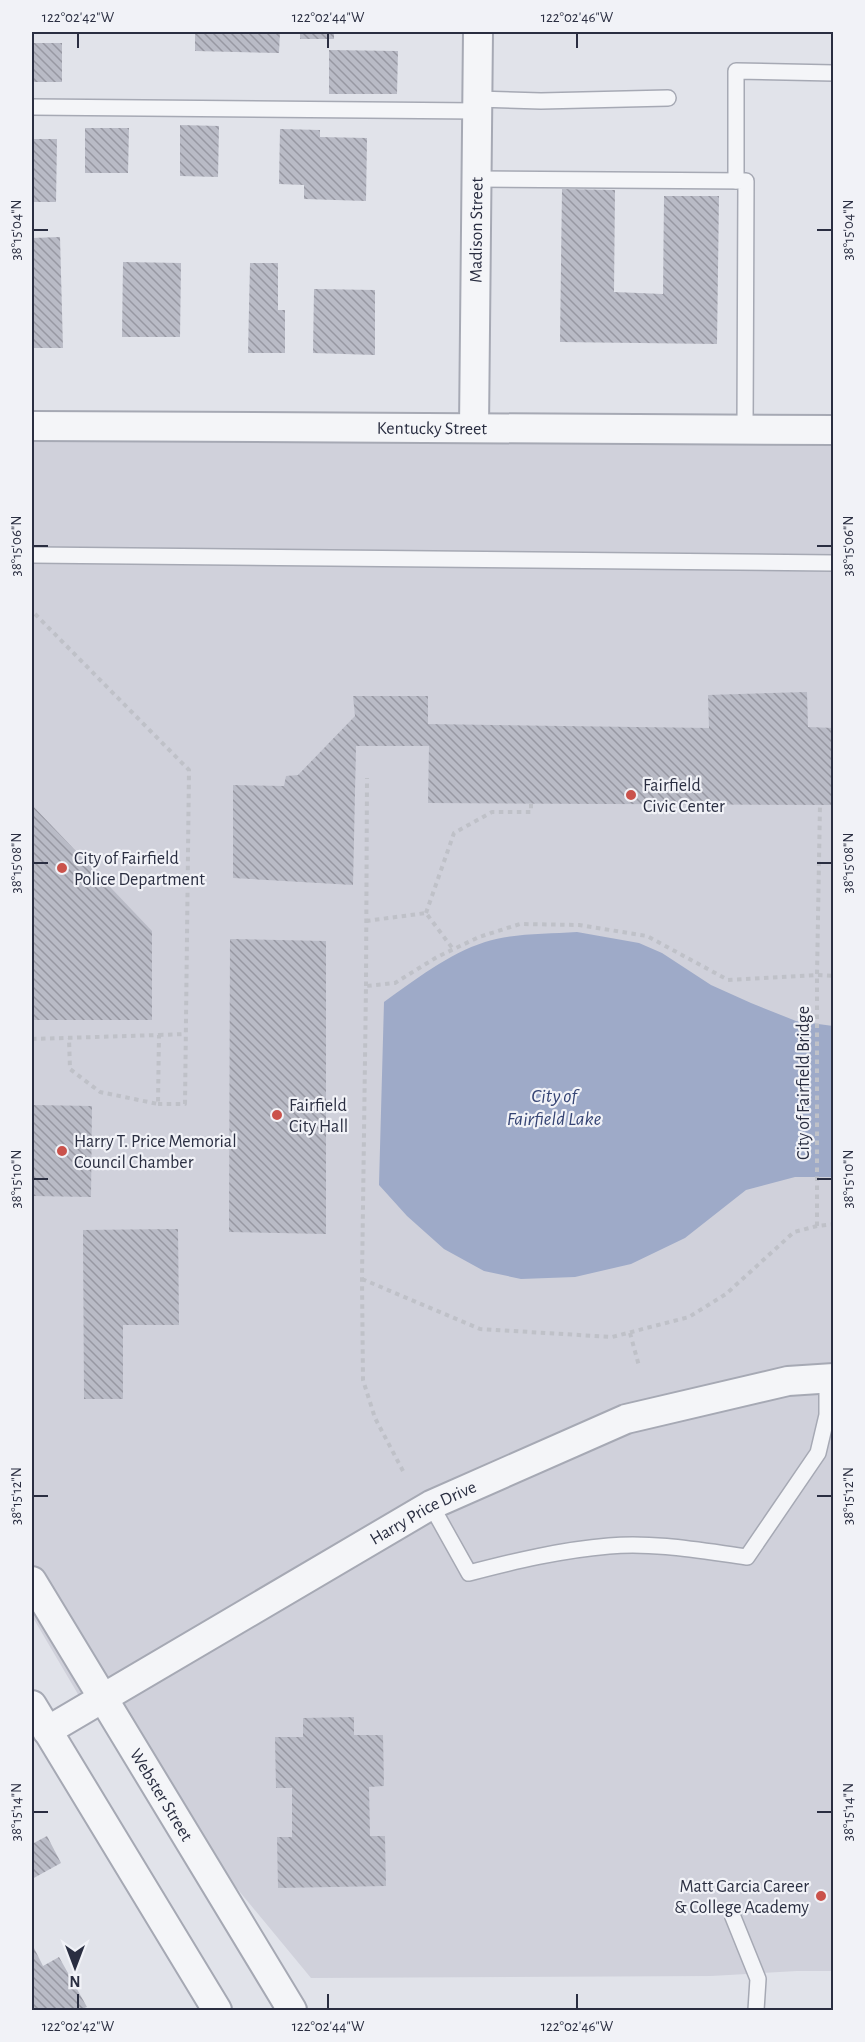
<svg xmlns="http://www.w3.org/2000/svg" width="865" height="2042" viewBox="0 0 865 2042" font-family="'Alegreya Sans',sans-serif">
  <style>
    .built { fill: #d0d1db }
    .water { fill: #9eaac8 }
    .building { fill: url(#building-back-hatch) }
    .lines { fill: none; stroke-linecap: round; stroke-linejoin: round }
    .lane-casing { stroke: #a6a9b4; stroke-width: 18 }
    .street-casing { stroke: #a6a9b4; stroke-width: 32 }
    .path { stroke: #bfc1c8; stroke-width: 4; stroke-dasharray: 4.5 4.5; stroke-linecap: butt }
    .lane { stroke: #f4f5f8; stroke-width: 15 }
    .street { stroke: #f4f5f8; stroke-width: 28 }
    .ticks { fill: none; stroke: #2a2e41; stroke-width: 2 }
    .poi-dot { fill: #ca524b; stroke: #f1f2f7; stroke-width: 2 }
    .labels { text-anchor: middle; stroke-width: 4.5; stroke-linejoin: round; paint-order: stroke }
    .street-label { font-size: 18px; fill: #2a2e41; stroke: #f1f2f7 }
    .poi-label { font-size: 18px; fill: #2a2e41; stroke: #f1f2f7; text-anchor: start }
    .water-label { font-size: 20px; font-style: italic; fill: #354474; stroke: #f1f2f7 }
    .neatline { fill: none; stroke: #2a2e41; stroke-width: 2 }
    .ticks-label { font-size: 15px; text-anchor: middle; fill: #2a2e41 }
  </style>
  <defs>
    <pattern id="building-back-hatch" width="6" height="6" patternUnits="userSpaceOnUse" patternTransform="scale(1.5)"><rect width="6" height="6" fill="#b9bbc6"/><path d="M-1 5l2 2M0 0l6 6M5-1l2 2" fill="none" stroke="#9798a2"/></pattern>
  </defs>
  <rect width="100%" height="100%" fill="#e1e3ea"/>
  <!-- built -->
  <polygon class="built" points="32,440 833,443 833,1971 797,1971 711,1976 311,1978 82,1701 32,1616"/>
  <!-- water -->
  <path class="water" d="M 577,932 L 639,943 L 662,953 L 711,985 L 751,1003 L 796,1021 L 833,1026 L 833,1177 L 795,1177 L 746,1190 L 685,1238 L 631,1264 L 575,1277 L 521,1279 L 484,1271 L 444,1249 L 407,1216 L 379,1185 L 384,1002 C 415,980 448,954 485,942 C 514,933 546,934 577,932 Z"/>
  <!-- building -->
  <g class="building">
    <polygon points="195,32 280,32 279,53 195,51"/>
    <rect x="300" y="32" width="34" height="7"/>
    <rect x="32" y="43" width="30" height="39"/>
    <polygon points="329,50 398,51 397,94 329,94"/>
    <polygon points="180,125 219,126 218,177 180,176"/>
    <polygon points="85,128 129,128 128,173 85,173"/>
    <polygon points="280,129 320,130 320,137 367,138 366,201 304,199 304,185 279,184"/>
    <polygon points="32,139 57,139 56,202 32,202"/>
    <polygon points="562,189 615,190 614,292 663,294 664,196 719,196 717,344 560,342"/>
    <polygon points="60,237 63,348 32,348 32,238"/>
    <polygon points="123,262 181,263 180,337 122,337"/>
    <polygon points="250,263 278,263 278,310 285,310 285,353 248,353"/>
    <polygon points="314,289 375,290 375,355 313,353"/>
    <polygon points="807,692 808,727 834,728 834,805 428,803 429,746 356,746 353,885 233,878 233,785 284,786 286,776 298,775 355,716 353,696 428,696 428,724 709,728 708,695"/>
    <polygon points="32,805 152,931 152,1020 32,1020"/>
    <polygon points="230,939 326,941 326,1234 229,1232"/>
    <polygon points="32,1105 92,1106 91,1197 32,1196"/>
    <polygon points="178,1229 179,1325 123,1325 123,1399 84,1399 83,1230"/>
    <polygon points="354,1717 354,1735 383,1735 384,1786 369,1787 370,1836 385,1836 386,1886 278,1888 277,1837 292,1837 292,1788 276,1788 275,1737 303,1737 303,1718"/>
    <polygon points="47,1836 61,1863 32,1879 32,1844"/>
    <polygon points="32,1944 43,1966 59,1957 87,2007 79,2010 32,2010"/>
  </g>
  <g class="lines">
    <!-- lane casing -->
    <g class="lane-casing">
      <g id="lane">
        <polyline points="477,99 541,101 668,98"/>
        <polyline points="32,107 477,111"/>
        <polyline points="477,179 746,181 745,430"/>
        <polyline points="736,181 736,71 834,73"/>
        <polyline points="32,555 834,563"/>
        <path d="M 431,1505 L 469,1573 C 515,1561 561,1550 609,1546 C 655,1542 702,1551 747,1557 L 818,1453 L 827,1415 L 827,1379"/>
        <polyline points="733,1917 758,1979 756,2010"/>
      </g>
    </g>
    <!-- street casing -->
    <g class="street-casing">
      <g id="street">
        <path id="s1" d="M 32,426 L 834,430"/>
        <path id="s2" d="M 474,428 L 478,32"/>
        <path id="s3" d="M 32,1581 L 292,2010"/>
        <polyline points="32,1705 217,2010"/>
        <path id="s4" d="M 47,1731 L 431,1505 L 626,1419 L 788,1381 L 834,1378"/>
      </g>
    </g>
    <!-- path -->
    <g class="path">
      <polyline points="35,614 189,770 185,1104 158,1104"/>
      <polyline points="426,913 454,833 492,812 531,812 531,804"/>
      <polyline points="366,921 426,913 453,949"/>
      <polyline points="366,986 367,778"/>
      <polyline points="159,1035 186,1034"/>
      <polyline points="32,1039 159,1035 158,1104 100,1092 70,1069 69,1038"/>
      <polyline points="817,1226 817,975 834,976"/>
      <polyline points="362,1279 480,1329 612,1337 689,1317 726,1294 794,1232 817,1226 834,1224"/>
      <polyline points="630,1333 639,1366"/>
      <polyline points="403,1471 375,1418 363,1380 362,1279 366,986 395,983 437,957 479,937 520,924 579,925 647,936 728,980 817,975 820,804"/>
    </g>
    <!-- lane -->
    <use href="#lane" class="lane"/>
    <!-- street -->
    <use href="#street" class="street"/>
  </g>
  <!-- ticks -->
  <path class="ticks" d="M 78,33 L 78,48M 328,33 L 328,48M 577,33 L 577,48M 33,230 L 48,230M 817,230 L 832,230M 33,546 L 48,546M 817,546 L 832,546M 33,863 L 48,863M 817,863 L 832,863M 33,1179 L 48,1179M 817,1179 L 832,1179M 33,1496 L 48,1496M 817,1496 L 832,1496M 33,1812 L 48,1812M 817,1812 L 832,1812M 78,1994 L 78,2009M 328,1994 L 328,2009M 577,1994 L 577,2009"/>
  <!-- markers -->
  <g class="poi-dot">
    <circle cx="631" cy="795" r="6"/>
    <circle cx="62" cy="868" r="6"/>
    <circle cx="277" cy="1115" r="6"/>
    <circle cx="62" cy="1151" r="6"/>
    <circle cx="821" cy="1896" r="6"/>
  </g>
  <g class="labels">
    <!-- street labels -->
    <g class="street-label">
      <text dy="6" stroke="none"><textPath href="#s2" startOffset="198">Madison Street</textPath></text>
      <text dy="6" stroke="none"><textPath href="#s1" startOffset="400">Kentucky Street</textPath></text>
      <text transform="translate(803 1083) rotate(-90)" y="6">City of Fairfield Bridge</text>
      <text dy="6" stroke="none"><textPath href="#s4" startOffset="435">Harry Price Drive</textPath></text>
      <text dy="6" stroke="none"><textPath href="#s3" startOffset="250">Webster Street</textPath></text>
    </g>
    <!-- poi labels -->
    <g class="poi-label">
      <text x="643" y="791">Fairfield<tspan x="643" dy="21">Civic Center</tspan></text>
      <text x="74" y="864">City of Fairfield<tspan x="74" dy="21">Police Department</tspan></text>
      <text x="289" y="1111">Fairfield<tspan x="289" dy="21">City Hall</tspan></text>
      <text x="74" y="1147">Harry T. Price Memorial<tspan x="74" dy="21">Council Chamber</tspan></text>
      <text x="809" y="1892" text-anchor="end">Matt Garcia Career<tspan x="809" dy="21">&amp; College Academy</tspan></text>
    </g>
    <!-- water labels -->
    <g class="water-label">
      <text x="554" y="1102">City of<tspan x="554" dy="23">Fairfield Lake</tspan></text>
    </g>
  </g>
  <!-- border -->
  <rect width="865" height="2042" fill="none" stroke="#f1f2f7" stroke-width="66"/>
  <!-- north arrow -->
  <g transform="translate(75 1967) rotate(180)" stroke="#f1f2f7" stroke-width="4.5" paint-order="stroke">
  <path d="M0-4.5L10 22L0 15L-10 22Z" fill="#2a2e41"/>
  <text y="-9" font-size="16" font-weight="bold" text-anchor="middle" fill="#2a2e41">N</text>
  </g>
  <rect x="33" y="33" width="799" height="1976" class="neatline"/>
  <g class="ticks-label">
    <text x="78" y="22">122°02'42"W</text>
    <text x="328" y="22">122°02'44"W</text>
    <text x="577" y="22">122°02'46"W</text>
    <text transform="translate(848 230) rotate(-90)" y="5">38°15'04"N</text>
    <text transform="translate(16 230) rotate(-90)" y="5">38°15'04"N</text>
    <text transform="translate(848 546) rotate(-90)" y="5">38°15'06"N</text>
    <text transform="translate(16 546) rotate(-90)" y="5">38°15'06"N</text>
    <text transform="translate(16 863) rotate(-90)" y="5">38°15'08"N</text>
    <text transform="translate(848 863) rotate(-90)" y="5">38°15'08"N</text>
    <text transform="translate(848 1179) rotate(-90)" y="5">38°15'10"N</text>
    <text transform="translate(16 1179) rotate(-90)" y="5">38°15'10"N</text>
    <text transform="translate(16 1496) rotate(-90)" y="5">38°15'12"N</text>
    <text transform="translate(848 1496) rotate(-90)" y="5">38°15'12"N</text>
    <text transform="translate(16 1812) rotate(-90)" y="5">38°15'14"N</text>
    <text transform="translate(848 1812) rotate(-90)" y="5">38°15'14"N</text>
    <text x="78" y="2031">122°02'42"W</text>
    <text x="328" y="2031">122°02'44"W</text>
    <text x="577" y="2031">122°02'46"W</text>
  </g>
</svg>
